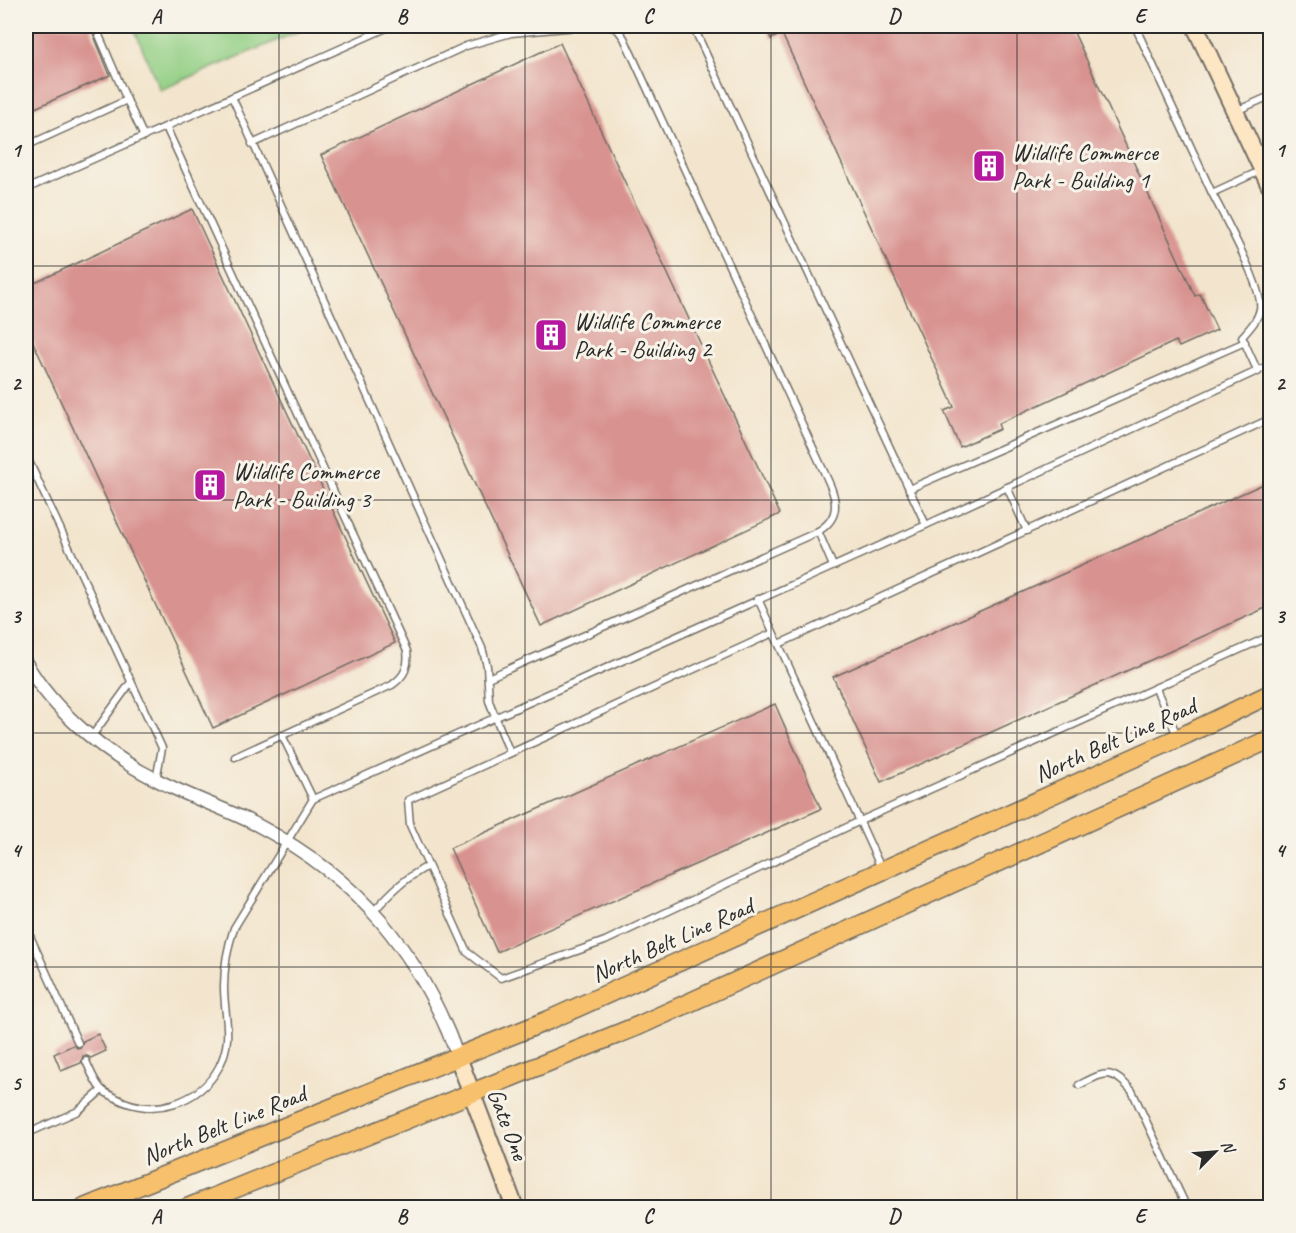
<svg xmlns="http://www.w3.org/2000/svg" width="1296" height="1233" viewBox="0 0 1296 1233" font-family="Caveat,sans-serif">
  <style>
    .green { fill: #92cf84; stroke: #5e7d58; stroke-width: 1.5 }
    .building { fill: #d8928f }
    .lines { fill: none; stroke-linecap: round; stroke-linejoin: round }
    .lane-casing { stroke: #716c64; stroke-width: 9 }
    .street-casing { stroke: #716c64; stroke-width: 15 }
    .secondary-casing { stroke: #716c64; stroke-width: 20 }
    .primary-casing { stroke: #716c64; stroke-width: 21 }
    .lane { stroke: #fff; stroke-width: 6 }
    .street { stroke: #fff; stroke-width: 12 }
    .secondary { stroke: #fce6c4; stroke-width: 16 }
    .primary { stroke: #f7c06c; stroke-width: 18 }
    .grid { fill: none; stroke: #2b2b2b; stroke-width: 1.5; stroke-opacity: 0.55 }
    .labels { text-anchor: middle; stroke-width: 6; stroke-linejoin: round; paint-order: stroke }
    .poi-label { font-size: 24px; fill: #2b2b2b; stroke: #f7f3e8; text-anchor: start }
    .street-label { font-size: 24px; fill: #2b2b2b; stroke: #f7f3e8 }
    .neatline { fill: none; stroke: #2b2b2b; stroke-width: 2 }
    .grid-label { font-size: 20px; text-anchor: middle; font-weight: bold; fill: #2b2b2b }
  </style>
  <rect width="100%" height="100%" fill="#f7f3e8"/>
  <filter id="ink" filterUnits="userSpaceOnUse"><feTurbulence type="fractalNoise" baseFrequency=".0167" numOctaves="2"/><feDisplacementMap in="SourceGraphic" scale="12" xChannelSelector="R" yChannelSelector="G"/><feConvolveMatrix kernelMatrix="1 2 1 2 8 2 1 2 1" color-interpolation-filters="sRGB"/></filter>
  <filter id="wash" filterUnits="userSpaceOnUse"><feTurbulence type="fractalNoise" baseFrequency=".008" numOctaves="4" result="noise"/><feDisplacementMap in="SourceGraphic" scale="24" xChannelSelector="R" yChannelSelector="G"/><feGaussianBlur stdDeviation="1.35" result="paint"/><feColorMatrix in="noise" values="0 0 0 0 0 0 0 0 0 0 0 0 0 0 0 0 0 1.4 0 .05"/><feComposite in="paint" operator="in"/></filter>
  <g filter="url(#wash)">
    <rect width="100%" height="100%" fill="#f3e5cd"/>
    <!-- green -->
    <polygon class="green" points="133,26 311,26 160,90"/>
    <g id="blocks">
      <!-- building -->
      <g class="building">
        <polygon points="26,26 90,26 110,75 26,112"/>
        <polygon points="765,26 1071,26 1195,296 1200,294 1217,330 1179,347 1176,341 998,424 1000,429 960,447 944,411 954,407 782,34 771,39"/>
        <polygon points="560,43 780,514 541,626 321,155"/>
        <polygon points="192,209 395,643 213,728 26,327 26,287"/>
        <polygon points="1270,481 1270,606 881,782 833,677"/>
        <polygon points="775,704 821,809 497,952 450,848"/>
        <polygon points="98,1034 106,1051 91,1058 87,1056 83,1056 81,1063 61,1071 54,1054 73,1045 77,1048 81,1047 83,1041"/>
      </g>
    </g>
  </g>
  <g filter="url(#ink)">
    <use href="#blocks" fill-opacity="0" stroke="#716c64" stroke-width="1.5"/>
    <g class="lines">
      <!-- lane casing -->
      <g class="lane-casing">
        <g id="lane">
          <polyline points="95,26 127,100"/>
          <polyline points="693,26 926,525"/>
          <polyline points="1135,26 1212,193"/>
          <polyline points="232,97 482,648 487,666 489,701 510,753"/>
          <polyline points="1236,111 1270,96"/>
          <path d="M 166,127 L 407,651 C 409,666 405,676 392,685 L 235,757"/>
          <polyline points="252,144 466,46 511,33 588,26"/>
          <polyline points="26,146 127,100 144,137"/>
          <polyline points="26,189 391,26"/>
          <path d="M 1258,372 L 1242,337 C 1249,329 1258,320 1260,309 C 1264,289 1223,215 1212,193 L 1262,170"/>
          <polyline points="26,455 162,748 156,780"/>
          <polyline points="1007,487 1027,531"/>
          <polyline points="909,489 1245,342"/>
          <polyline points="818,531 833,566"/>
          <polyline points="758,599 881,868"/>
          <polyline points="773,633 408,800 410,825 467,952 501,978 605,941 860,821 1270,636"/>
          <polyline points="779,644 1270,419"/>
          <path d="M 488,678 L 815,533 C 849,515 832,490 820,463 L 624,38 L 618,30 L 610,26"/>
          <polyline points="1156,689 1178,737"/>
          <polyline points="282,735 313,799"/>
          <polyline points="92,736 131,682"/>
          <path d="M 374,911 C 391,892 405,878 428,866"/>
          <polyline points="26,927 78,1043"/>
          <path d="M 86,1061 C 90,1070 94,1081 101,1089 C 105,1093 111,1095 116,1098 C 152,1118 200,1103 219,1067 C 234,1038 224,1017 224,987 C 224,968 228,946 234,928 L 313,799 L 926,525 L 1270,365"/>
          <path d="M 1079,1085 C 1105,1072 1111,1067 1132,1091 L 1187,1208"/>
          <polyline points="26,1134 78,1111 102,1090"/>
        </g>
      </g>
      <!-- street casing -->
      <g class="street-casing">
        <path id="street" d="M 26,663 C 53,711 108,756 157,780 C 191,798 228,809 261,827 C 359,879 420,953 458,1057"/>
      </g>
      <!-- secondary casing -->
      <g class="secondary-casing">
        <g id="secondary">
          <polyline points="1195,26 1270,186"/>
          <polyline points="458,1057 515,1208"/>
        </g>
      </g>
      <!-- primary casing -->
      <g class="primary-casing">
        <g id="primary">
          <polyline points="84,1208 549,1020 1187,734 1270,694"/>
          <polyline points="187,1208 640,1025 1270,739"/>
        </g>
      </g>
      <!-- lane -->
      <use href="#lane" class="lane"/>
      <!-- street -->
      <use href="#street" class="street"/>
      <!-- secondary -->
      <use href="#secondary" class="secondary"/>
      <!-- primary -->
      <use href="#primary" class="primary"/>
    </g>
  </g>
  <!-- grid -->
  <path class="grid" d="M 279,26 L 279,1208M 525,26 L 525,1208M 771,26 L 771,1208M 1017,26 L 1017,1208M 26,266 L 1270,266M 26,500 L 1270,500M 26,733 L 1270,733M 26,967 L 1270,967"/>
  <!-- icons -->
  <defs>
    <g id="building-square" transform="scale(1.725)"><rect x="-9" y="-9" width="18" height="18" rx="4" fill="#b5179e" stroke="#f7f3e8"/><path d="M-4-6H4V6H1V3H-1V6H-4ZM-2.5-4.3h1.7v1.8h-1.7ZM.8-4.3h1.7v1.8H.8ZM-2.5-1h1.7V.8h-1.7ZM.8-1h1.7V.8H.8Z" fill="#fff"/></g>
  </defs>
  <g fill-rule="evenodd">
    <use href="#building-square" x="989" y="166"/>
    <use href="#building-square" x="551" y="335"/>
    <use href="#building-square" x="210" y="485"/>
  </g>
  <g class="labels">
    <!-- poi labels -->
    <g class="poi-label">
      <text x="1012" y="160">Wildlife Commerce<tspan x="1012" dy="28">Park - Building 1</tspan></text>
      <text x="574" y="329">Wildlife Commerce<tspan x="574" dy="28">Park - Building 2</tspan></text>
      <text x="233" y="479">Wildlife Commerce<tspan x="233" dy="28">Park - Building 3</tspan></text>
    </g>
    <!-- street labels -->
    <g class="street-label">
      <text transform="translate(1115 740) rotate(-24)" y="8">North Belt Line Road</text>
      <text transform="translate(672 940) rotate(-24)" y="8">North Belt Line Road</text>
      <text transform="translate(508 1124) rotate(69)" y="8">Gate One</text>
      <text transform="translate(224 1125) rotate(-22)" y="8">North Belt Line Road</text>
    </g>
  </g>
  <!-- margin -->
  <rect width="1296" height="1233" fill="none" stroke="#f7f3e8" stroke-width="66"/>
  <!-- north arrow -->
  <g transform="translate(1215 1152) rotate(65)" stroke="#f7f3e8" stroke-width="4.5" paint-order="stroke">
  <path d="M0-4.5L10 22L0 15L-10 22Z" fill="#2b2b2b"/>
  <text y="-9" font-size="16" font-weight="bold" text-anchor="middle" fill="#2b2b2b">N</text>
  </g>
  <rect x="33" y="33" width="1230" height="1167" class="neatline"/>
  <g class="grid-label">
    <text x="156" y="23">A</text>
    <text x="402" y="23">B</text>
    <text x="648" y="23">C</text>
    <text x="894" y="23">D</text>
    <text x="1140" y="23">E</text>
    <text x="16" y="157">1</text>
    <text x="1280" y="157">1</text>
    <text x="16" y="390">2</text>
    <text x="1280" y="390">2</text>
    <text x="16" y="623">3</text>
    <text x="1280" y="623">3</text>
    <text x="16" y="857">4</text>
    <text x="1280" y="857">4</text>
    <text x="16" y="1090">5</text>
    <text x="1280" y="1090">5</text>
    <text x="156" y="1223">A</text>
    <text x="402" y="1223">B</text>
    <text x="648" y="1223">C</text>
    <text x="894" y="1223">D</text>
    <text x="1140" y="1223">E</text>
  </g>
</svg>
